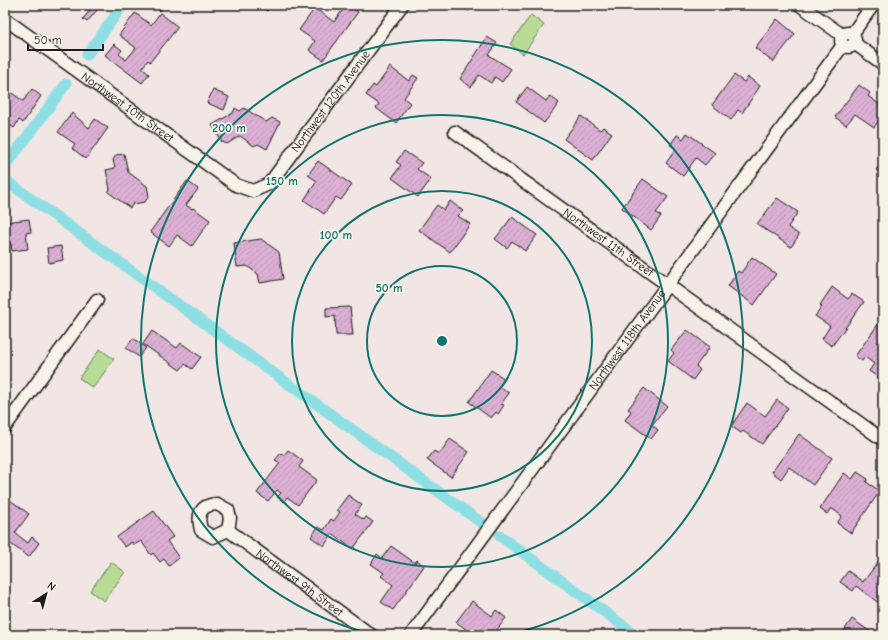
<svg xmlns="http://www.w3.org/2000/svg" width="888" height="640" viewBox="0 0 888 640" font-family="'Comic Neue',sans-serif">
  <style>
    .pitch { fill: #b8db96; stroke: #6a7c59 }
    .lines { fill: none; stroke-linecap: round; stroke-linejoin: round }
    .canal { stroke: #8ddfe4; stroke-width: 11 }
    .building { fill: url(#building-hatch); stroke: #1c1c1c }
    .minor-casing { stroke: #1c1c1c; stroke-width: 15 }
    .minor { stroke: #f7f3e8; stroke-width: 12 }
    .ring { fill: none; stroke: #0f766e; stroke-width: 2 }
    .labels { text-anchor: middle; stroke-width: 3.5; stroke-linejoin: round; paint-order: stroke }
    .street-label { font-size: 12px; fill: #1c1c1c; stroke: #f7f3e8 }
    .centre { fill: #0f766e; stroke: #f7f3e8; stroke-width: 2 }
    .ring-label { font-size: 12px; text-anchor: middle; font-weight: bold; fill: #0f766e; stroke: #f7f3e8; stroke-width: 3.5; stroke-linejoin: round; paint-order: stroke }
  </style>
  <defs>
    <pattern id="building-hatch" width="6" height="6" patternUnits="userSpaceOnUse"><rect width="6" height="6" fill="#dcb0d5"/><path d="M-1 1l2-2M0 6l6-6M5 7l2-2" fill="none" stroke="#bc97b6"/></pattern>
  </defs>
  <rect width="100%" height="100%" fill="#f2e6e4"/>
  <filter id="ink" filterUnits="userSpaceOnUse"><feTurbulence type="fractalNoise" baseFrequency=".025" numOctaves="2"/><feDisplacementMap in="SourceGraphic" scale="8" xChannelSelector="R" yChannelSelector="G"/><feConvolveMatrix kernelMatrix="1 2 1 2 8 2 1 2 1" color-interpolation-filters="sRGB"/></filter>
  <g filter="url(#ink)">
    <!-- pitch -->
    <g class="pitch">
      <polygon points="531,15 544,25 523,54 510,44"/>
      <polygon points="100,349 114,359 93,388 79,378"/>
      <polygon points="111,562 125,572 104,601 90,591"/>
    </g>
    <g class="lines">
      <!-- canal -->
      <g class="canal">
        <polyline points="87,55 123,5"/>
        <polyline points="5,167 66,84"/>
        <polyline points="5,180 482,523"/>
        <polyline points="500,536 636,635"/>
      </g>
    </g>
    <!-- building -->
    <g class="building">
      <polygon points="83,5 101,5 87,22 83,19 90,10"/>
      <polygon points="153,5 164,5 160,11"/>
      <polygon points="260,5 271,5 267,11"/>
      <polygon points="346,5 349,5 358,12 323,60 309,50 315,41 299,30 315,8 334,22"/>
      <polygon points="460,5 473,5 469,11"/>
      <polygon points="135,13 151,25 160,13 178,27 150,62 148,60 142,68 149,74 142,83 105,55 114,44 122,50 119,54 126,60 136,48 119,35"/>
      <polygon points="777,19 795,34 773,62 755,48"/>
      <polygon points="487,37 497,43 489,55 511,69 502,82 495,77 491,83 479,75 471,87 460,79"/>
      <polygon points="390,67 409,81 413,75 418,78 404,98 410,103 396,123 376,108 379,104 366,95 373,85 376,87"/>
      <polygon points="734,75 744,82 748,77 760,86 742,113 738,110 731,120 712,105"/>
      <polygon points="859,85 870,93 868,96 883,107 883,115 874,127 855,114 846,125 835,117"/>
      <polygon points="527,87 546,101 550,96 559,103 544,123 516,102"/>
      <polygon points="5,88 23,101 32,89 41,96 23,123 19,120 14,128 5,122"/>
      <polygon points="213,90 229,97 224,110 207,103"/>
      <polygon points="235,108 240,111 244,108 266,122 272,118 280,122 267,149 258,144 254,146 240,136 227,144 222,142 212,125 233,113"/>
      <polygon points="72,113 89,128 95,119 108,128 86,159 72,148 75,144 58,132"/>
      <polygon points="581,116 600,130 603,127 612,133 593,160 564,139"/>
      <polygon points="687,133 715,153 705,165 696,158 683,176 666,163 676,149 670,145 677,135 683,139"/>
      <polygon points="404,151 422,163 417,169 431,179 418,197 392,178 401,165 396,162"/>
      <polygon points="124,154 128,172 147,186 149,196 145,202 133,204 130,208 108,192 110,189 106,170 115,168 113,160 116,155"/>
      <polygon points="318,161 352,185 341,200 336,197 324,214 304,200 317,181 308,175"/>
      <polygon points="883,161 883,175 876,170"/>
      <polygon points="643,179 668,197 656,213 661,216 651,230 622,208"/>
      <polygon points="187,181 198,189 186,205 192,209 193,208 210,220 192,246 177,235 169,246 150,232"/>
      <polygon points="777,198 798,212 788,227 799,235 791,247 757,224"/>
      <polygon points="450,201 463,211 458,216 470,224 450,252 419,230 437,205 444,210"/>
      <polygon points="512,217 537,235 525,251 512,241 507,248 495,239"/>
      <polygon points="29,219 31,232 26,233 28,249 12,251 11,244 5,245 5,231 7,231 6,222"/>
      <polygon points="261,239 279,252 283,279 260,283 258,274 247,266 237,267 234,243"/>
      <polygon points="61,246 63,260 49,263 47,248"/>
      <polygon points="752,257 776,274 754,305 728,286 738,271 741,273"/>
      <polygon points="832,287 848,299 852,294 864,302 832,346 822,339 830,326 815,316 822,307 820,305"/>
      <polygon points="350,307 353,335 336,335 335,316 326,317 326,308"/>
      <polygon points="879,323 883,326 883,373 879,378 869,371 874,364 865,357 862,361 855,356"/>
      <polygon points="687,330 710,347 696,366 700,370 693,380 668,361 674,353 671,350"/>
      <polygon points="152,331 177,348 181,343 201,357 192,369 185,364 180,370 143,344"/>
      <polygon points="133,338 146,348 139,357 126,348"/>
      <polygon points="491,370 505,379 499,387 509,393 501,404 504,405 498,414 496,412 491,418 469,402"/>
      <polygon points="644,388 667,406 652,425 658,430 651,439 625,420 631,411 628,409"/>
      <polygon points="777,400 788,408 762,444 743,431 741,433 731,426 747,403 765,416"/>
      <polygon points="799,434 832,458 813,485 789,467 781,479 772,472"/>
      <polygon points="450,439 469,452 451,477 427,460 434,451 439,454"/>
      <polygon points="288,450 303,461 299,467 317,480 298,505 287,497 284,502 277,497 281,493 277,490 268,501 257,493 280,463 275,460 281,453 284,455"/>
      <polygon points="857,472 868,479 866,482 880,491 851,533 837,523 842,516 831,508 827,514 820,509 844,473 852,479"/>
      <polygon points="348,495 362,505 355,514 364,520 366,517 373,522 353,549 332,534 324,546 311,537 318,527 324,530 331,519 334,521 340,512 337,510"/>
      <polygon points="6,497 29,514 15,533 28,543 32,537 39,543 29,557 5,540"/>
      <polygon points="154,511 173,537 167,541 179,558 169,566 164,559 160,562 153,553 151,555 141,541 134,545 132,542 125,547 117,537"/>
      <polygon points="391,546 415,563 417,560 424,566 393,610 381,602 393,585 381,576 384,573 371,564 377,554 382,558"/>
      <polygon points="879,561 883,564 883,599 880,604 856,586 853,591 840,582 848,571 863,582"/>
      <polygon points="472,601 492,616 496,610 506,618 493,635 474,635 456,622"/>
      <polygon points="852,619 875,635 841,635"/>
    </g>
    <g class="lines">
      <!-- minor casing -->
      <g class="minor-casing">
        <g id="minor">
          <polyline points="800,5 842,35"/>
          <path id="s1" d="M 5,19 L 236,185 L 253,191 L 269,184 L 402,5"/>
          <circle cx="848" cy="40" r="7"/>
          <polyline points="852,34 873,5"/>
          <polyline points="854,43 883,64"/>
          <path id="s2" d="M 455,132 L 879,437"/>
          <polyline points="5,427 97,300"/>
          <path d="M 217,504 L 228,510 L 230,518 L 228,530 L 213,537 L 201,530 C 197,514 200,505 217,504 Z"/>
          <path id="s3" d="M 228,530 L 371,635"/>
          <path id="s4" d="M 411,635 L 843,45"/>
        </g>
      </g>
      <!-- minor -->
      <use href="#minor" class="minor"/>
    </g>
  </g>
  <!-- distance rings -->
  <g class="ring">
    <circle cx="442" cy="341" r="75"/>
    <circle cx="442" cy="341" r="150"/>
    <circle cx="442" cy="341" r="226"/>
    <path d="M377 635A301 301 0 1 1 507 635"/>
  </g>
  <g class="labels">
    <!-- street labels -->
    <g class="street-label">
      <text dy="4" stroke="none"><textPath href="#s1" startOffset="423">Northwest 120th Avenue</textPath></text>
      <text dy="4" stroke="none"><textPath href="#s1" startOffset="151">Northwest 10th Street</textPath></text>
      <text dy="4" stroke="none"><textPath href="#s2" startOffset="189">Northwest 11th Street</textPath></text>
      <text dy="4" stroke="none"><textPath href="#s4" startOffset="366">Northwest 118th Avenue</textPath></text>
      <text dy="4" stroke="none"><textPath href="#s3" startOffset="89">Northwest 9th Street</textPath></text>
    </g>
  </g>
  <circle cx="442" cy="341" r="6" class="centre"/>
  <g class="ring-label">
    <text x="229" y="132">200 m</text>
    <text x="282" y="185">150 m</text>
    <text x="336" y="239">100 m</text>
    <text x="389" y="292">50 m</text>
  </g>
  <!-- margin -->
  <rect width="888" height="640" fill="none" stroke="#f7f3e8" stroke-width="20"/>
  <rect x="10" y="10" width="868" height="620" fill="none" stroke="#1c1c1c" stroke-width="1.5" filter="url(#ink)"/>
  <!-- north arrow -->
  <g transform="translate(46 594) rotate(36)" stroke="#f7f3e8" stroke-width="3" paint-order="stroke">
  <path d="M0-3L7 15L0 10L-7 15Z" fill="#1c1c1c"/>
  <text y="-6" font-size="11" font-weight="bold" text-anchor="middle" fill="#1c1c1c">N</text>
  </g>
  <!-- scale -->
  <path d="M28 44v6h75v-6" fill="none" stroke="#1c1c1c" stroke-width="2"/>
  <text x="34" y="44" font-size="12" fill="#1c1c1c" stroke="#f7f3e8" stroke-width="3" paint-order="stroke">50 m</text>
</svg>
